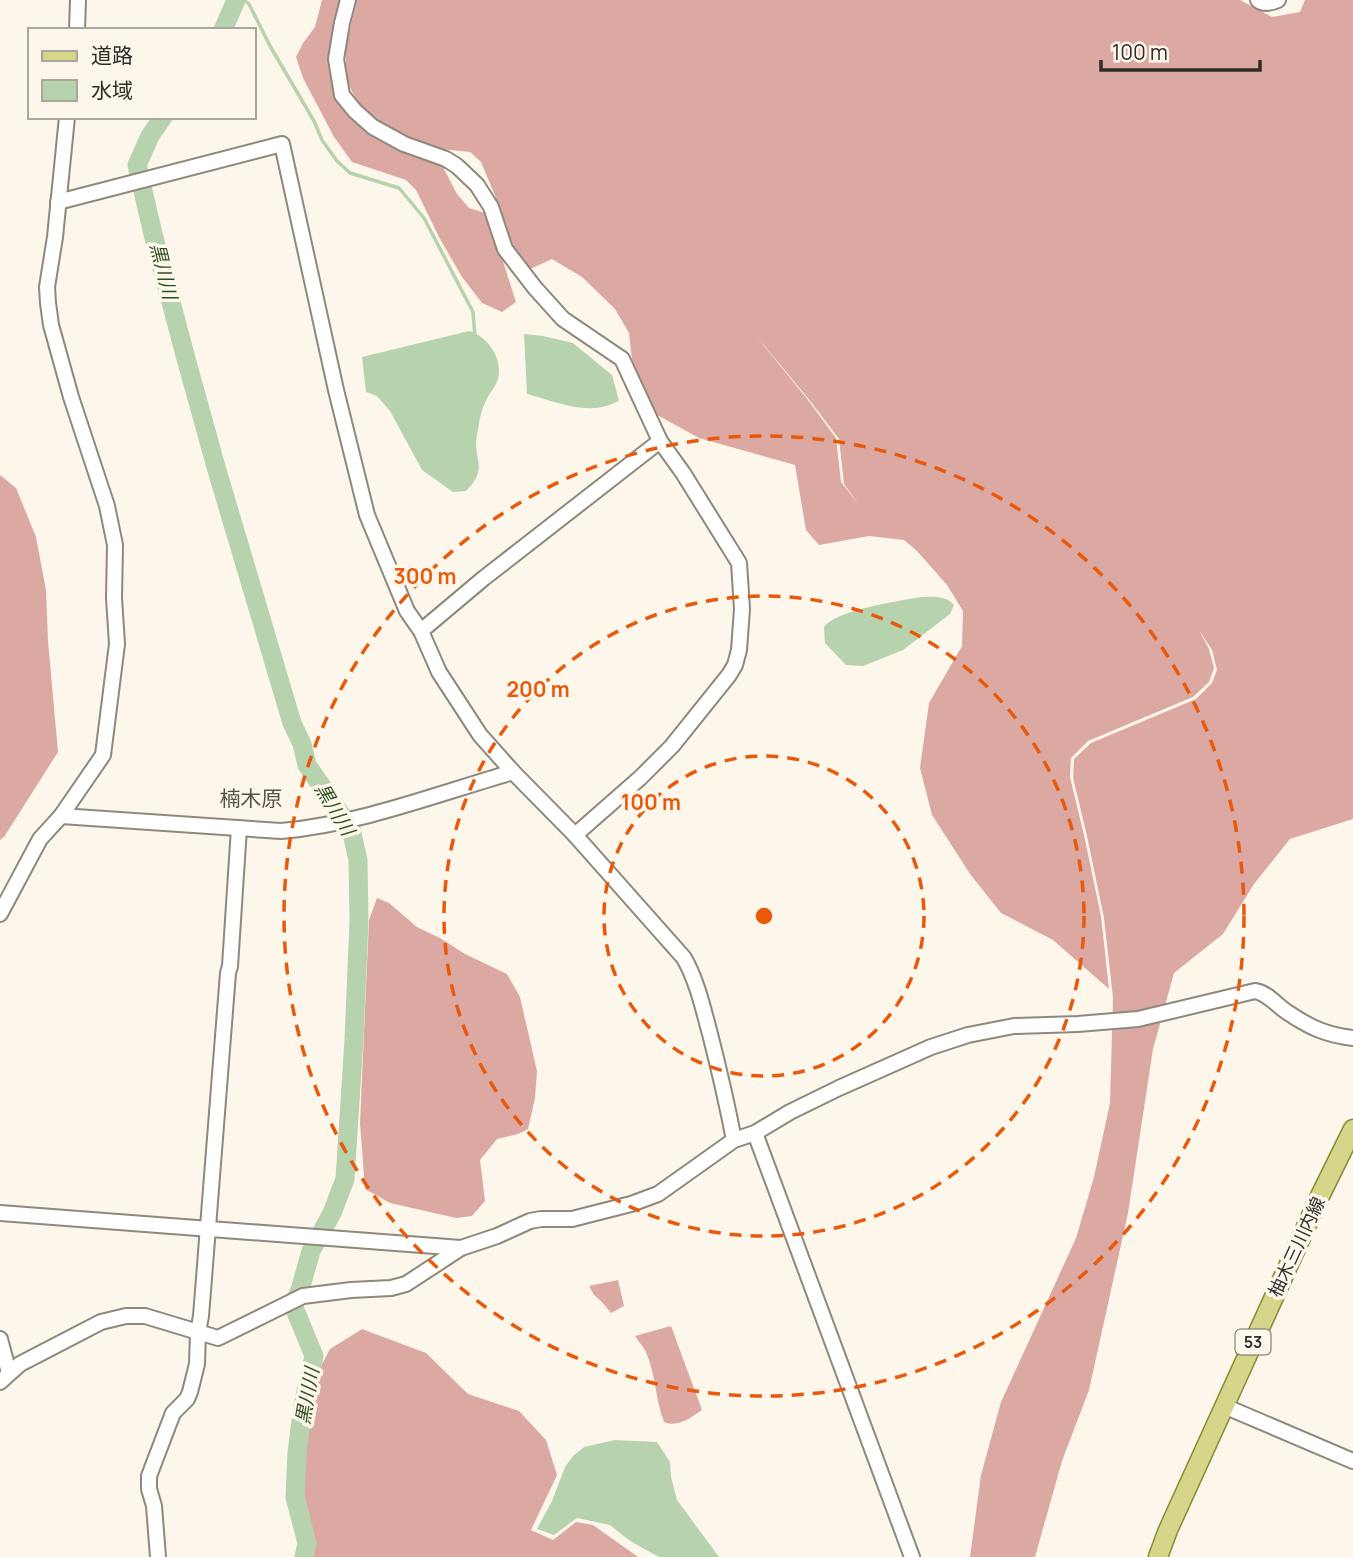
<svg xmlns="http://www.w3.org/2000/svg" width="1353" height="1557" viewBox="0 0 1353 1557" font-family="Manrope,'Noto Sans JP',sans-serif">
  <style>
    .forest { fill: #dba9a1; fill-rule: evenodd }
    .water { fill: #b7d3ad }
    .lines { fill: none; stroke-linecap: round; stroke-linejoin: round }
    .stream { stroke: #b7d3ad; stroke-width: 3.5 }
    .river { stroke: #b7d3ad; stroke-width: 19 }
    .minor-casing { stroke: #8e887d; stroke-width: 18 }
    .major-casing { stroke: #898935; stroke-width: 21 }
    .minor { stroke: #fff; stroke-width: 14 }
    .major { stroke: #d5d689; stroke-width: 18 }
    .ring { fill: none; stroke: #e8590c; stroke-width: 3.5; stroke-dasharray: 12 9 }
    .labels { text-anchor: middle; stroke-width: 7; stroke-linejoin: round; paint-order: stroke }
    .shield { fill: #fdf6ea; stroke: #6d6963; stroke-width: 2 }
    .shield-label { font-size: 16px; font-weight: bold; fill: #2f2d29 }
    .street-label { font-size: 18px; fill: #2f2d29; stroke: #fdf6ea }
    .water-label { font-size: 19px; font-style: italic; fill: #2c501d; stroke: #fdf6ea }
    .quarter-label { font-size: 21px; fill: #585349; stroke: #fdf6ea }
    .centre { fill: #e8590c; stroke: #fdf6ea; stroke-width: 3.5 }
    .ring-label { font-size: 21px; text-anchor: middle; font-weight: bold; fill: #e8590c; stroke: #fdf6ea; stroke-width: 7; stroke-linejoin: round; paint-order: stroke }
  </style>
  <rect width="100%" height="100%" fill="#fdf6ea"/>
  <!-- forest -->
  <g class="forest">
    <polygon points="322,0 343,0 333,30 329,69 338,101 372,135 409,154 443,167 457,194 469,208 485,213 500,252 516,302 502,312 482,303 462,277 439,237 416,190 406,180 352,162 334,137 303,78 296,57 303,43 315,27"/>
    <path d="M 357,0 L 1240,0 L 1272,17 L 1300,12 L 1305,0 L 1353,0 L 1353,819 L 1290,839 L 1254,884 L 1223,934 L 1174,973 L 1153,1049 L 1128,1213 L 1089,1390 L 1062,1461 L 1035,1557 L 970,1557 L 981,1475 L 1001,1402 L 1076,1238 L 1094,1177 L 1110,1103 L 1113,998 L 1104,918 L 1087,836 L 1073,778 L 1074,759 L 1091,743 L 1196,699 L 1212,683 L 1217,670 L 1212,650 L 1199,630 L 1209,649 L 1214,668 L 1209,682 L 1193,697 L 1088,741 L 1071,758 L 1070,777 L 1084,835 L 1101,916 L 1109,989 L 1053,940 L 1001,913 L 970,874 L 932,815 L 920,768 L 929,703 L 962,646 L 963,611 L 947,585 L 917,551 L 904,540 L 869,536 L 819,545 L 806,530 L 795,465 L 699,438 L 648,410 L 634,378 L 629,333 L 615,309 L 582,277 L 552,259 L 528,270 L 519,262 L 505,236 L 496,198 L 481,162 L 470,152 L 442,149 L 409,140 L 377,122 L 360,106 L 347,82 L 345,50 ZM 753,332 L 811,402 L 839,439 L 844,484 L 859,505 L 841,482 L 836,438 L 808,400 Z"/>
    <polygon points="0,475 16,488 36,537 46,590 48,641 58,752 4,837 0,840"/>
    <polygon points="377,898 389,903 417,927 440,938 465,954 507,974 520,997 537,1071 535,1098 528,1129 518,1134 497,1139 480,1160 485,1201 472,1216 456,1218 390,1203 365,1189 360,1123 369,920"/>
    <polygon points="618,1280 624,1306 611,1313 602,1302 594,1295 589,1286"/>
    <path d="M 671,1326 L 702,1410 C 691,1417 679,1428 664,1422 C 655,1399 656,1373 645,1350 C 642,1345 638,1341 635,1336 Z"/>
    <polygon points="362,1329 426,1353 468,1394 519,1411 546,1440 557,1475 531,1530 553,1540 576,1522 593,1525 638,1557 312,1557 314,1546 300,1503 304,1443 311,1385 330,1349"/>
  </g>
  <!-- water -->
  <g class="water">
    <path d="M 469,331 C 488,337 503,358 498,379 C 496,387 488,394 485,403 C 480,412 479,425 477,435 C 472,459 490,467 466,491 L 453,492 L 422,470 L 390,411 L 377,396 L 366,392 L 362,357 Z"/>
    <path d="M 524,334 L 543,336 L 573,343 L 612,375 L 619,401 C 613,403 608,406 602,407 C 578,412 550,400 527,394 Z"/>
    <path d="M 921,597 C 933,597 945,595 954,605 L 950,614 L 903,650 L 863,666 L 846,665 L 825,643 L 824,627 C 836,610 899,601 921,597 Z"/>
    <polygon points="615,1440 657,1442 670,1462 671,1477 677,1500 719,1557 659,1557 630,1541 610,1525 577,1518 554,1535 537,1529 552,1501 565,1467 573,1456 584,1447"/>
  </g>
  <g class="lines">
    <!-- stream -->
    <polyline class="stream" points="244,0 249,4 270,46 314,121 322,140 337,161 350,173 399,188 424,218 473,312 475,337"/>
    <!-- river -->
    <g class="river">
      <polyline points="223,30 236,0"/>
      <polyline points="163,117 150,136 137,165 153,234 185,355 216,467 292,723 302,744 307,765 351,829 358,860 359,921 354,1040 345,1179 332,1213 311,1251 300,1290 293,1305 314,1356 303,1405 297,1453 295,1497 307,1543 304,1557"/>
    </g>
    <!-- minor casing -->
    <g class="minor-casing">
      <g id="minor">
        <polyline points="348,0 342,23 336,59 342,95 355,111 373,127 404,144 446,159 457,166 477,185 491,207 505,249 535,288 563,319 622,359 660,441 683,473 739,563 742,609 739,650 735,665 729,675 672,746 640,778 575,835"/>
        <path d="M 1258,0 C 1264,5 1271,3 1278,0"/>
        <polyline points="77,30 78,0"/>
        <path d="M 58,202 L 282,144 L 336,390 L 367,515 L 407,611 L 421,631 L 439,672 L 480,735 L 513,772 L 575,835 L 684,958 C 697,981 703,1008 710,1034 C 719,1069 727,1104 734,1140"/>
        <polyline points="421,631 484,578 660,441"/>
        <path d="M 61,816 L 281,831 C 360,824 437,794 513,772"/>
        <polyline points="0,914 40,839 61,816 103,755 117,644 114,598 115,545 107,506 71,397 51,325 48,303 47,287 55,237 67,117"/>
        <polyline points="755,1133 912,1557"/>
        <polyline points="0,1213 461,1248"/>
        <polyline points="0,1339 9,1373"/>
        <path d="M 0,1382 L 20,1364 L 101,1322 L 126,1316 L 145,1316 L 218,1338 L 303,1296 L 351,1290 L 391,1288 L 406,1284 L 461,1248 L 497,1236 L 530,1221 L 541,1219 L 572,1219 L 631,1204 L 658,1194 L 734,1140 L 755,1133 L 790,1112 L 839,1088 L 931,1047 L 968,1035 L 1014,1026 L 1078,1024 L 1138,1019 L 1255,991 C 1268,993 1276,1005 1287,1012 C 1309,1027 1326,1035 1353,1038"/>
        <polyline points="1224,1406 1353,1461"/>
        <polyline points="158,1557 154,1506 149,1489 149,1476 173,1413 187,1399 190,1392 197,1364 198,1332 201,1316 228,973 230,966 239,828"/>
      </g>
    </g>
    <!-- major casing -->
    <g class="major-casing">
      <polyline id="major" points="1158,1557 1168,1530 1320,1196 1353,1129"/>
    </g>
    <!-- minor -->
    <use href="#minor" class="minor"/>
    <!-- major -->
    <use href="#major" class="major"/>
  </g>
  <!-- distance rings -->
  <g class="ring">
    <circle cx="764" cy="916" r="160"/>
    <circle cx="764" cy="916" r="320"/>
    <circle cx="764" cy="916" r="480"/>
  </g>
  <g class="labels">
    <!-- shield labels -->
    <rect class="shield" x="1235.5" y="1329.5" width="35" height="25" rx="5"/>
    <g class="shield-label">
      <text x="1253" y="1348">53</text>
    </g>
    <!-- street labels -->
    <g class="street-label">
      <text transform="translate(1297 1247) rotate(-65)" y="6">柚木三川内線</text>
    </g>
    <!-- water labels -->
    <g class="water-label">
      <text transform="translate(164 271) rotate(76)" y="7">黒川川</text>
      <text transform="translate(335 809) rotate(59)" y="7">黒川川</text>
      <text transform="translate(307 1396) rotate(-80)" y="7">黒川川</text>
    </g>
    <!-- quarter labels -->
    <g class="quarter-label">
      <text x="251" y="806">楠木原</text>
    </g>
  </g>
  <circle cx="764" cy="916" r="10" class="centre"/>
  <g class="ring-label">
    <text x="425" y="584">300 m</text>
    <text x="538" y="697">200 m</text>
    <text x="651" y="810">100 m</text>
  </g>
  <!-- legend -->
  <rect x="28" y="28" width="228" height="91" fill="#fdf6ea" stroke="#aba69d" stroke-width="2"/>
  <rect x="42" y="51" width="35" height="10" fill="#d5d689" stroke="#aba69d" stroke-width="2"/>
  <text x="91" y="63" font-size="21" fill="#2f2d29">道路</text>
  <rect x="42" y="80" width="35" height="21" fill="#b7d3ad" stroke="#aba69d" stroke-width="2"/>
  <text x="91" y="98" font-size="21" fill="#2f2d29">水域</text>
  <!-- scale -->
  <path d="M1101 60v10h159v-10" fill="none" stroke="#2f2d29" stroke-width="3.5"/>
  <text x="1112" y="60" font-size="21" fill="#2f2d29" stroke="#fdf6ea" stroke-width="5" paint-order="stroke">100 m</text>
</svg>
